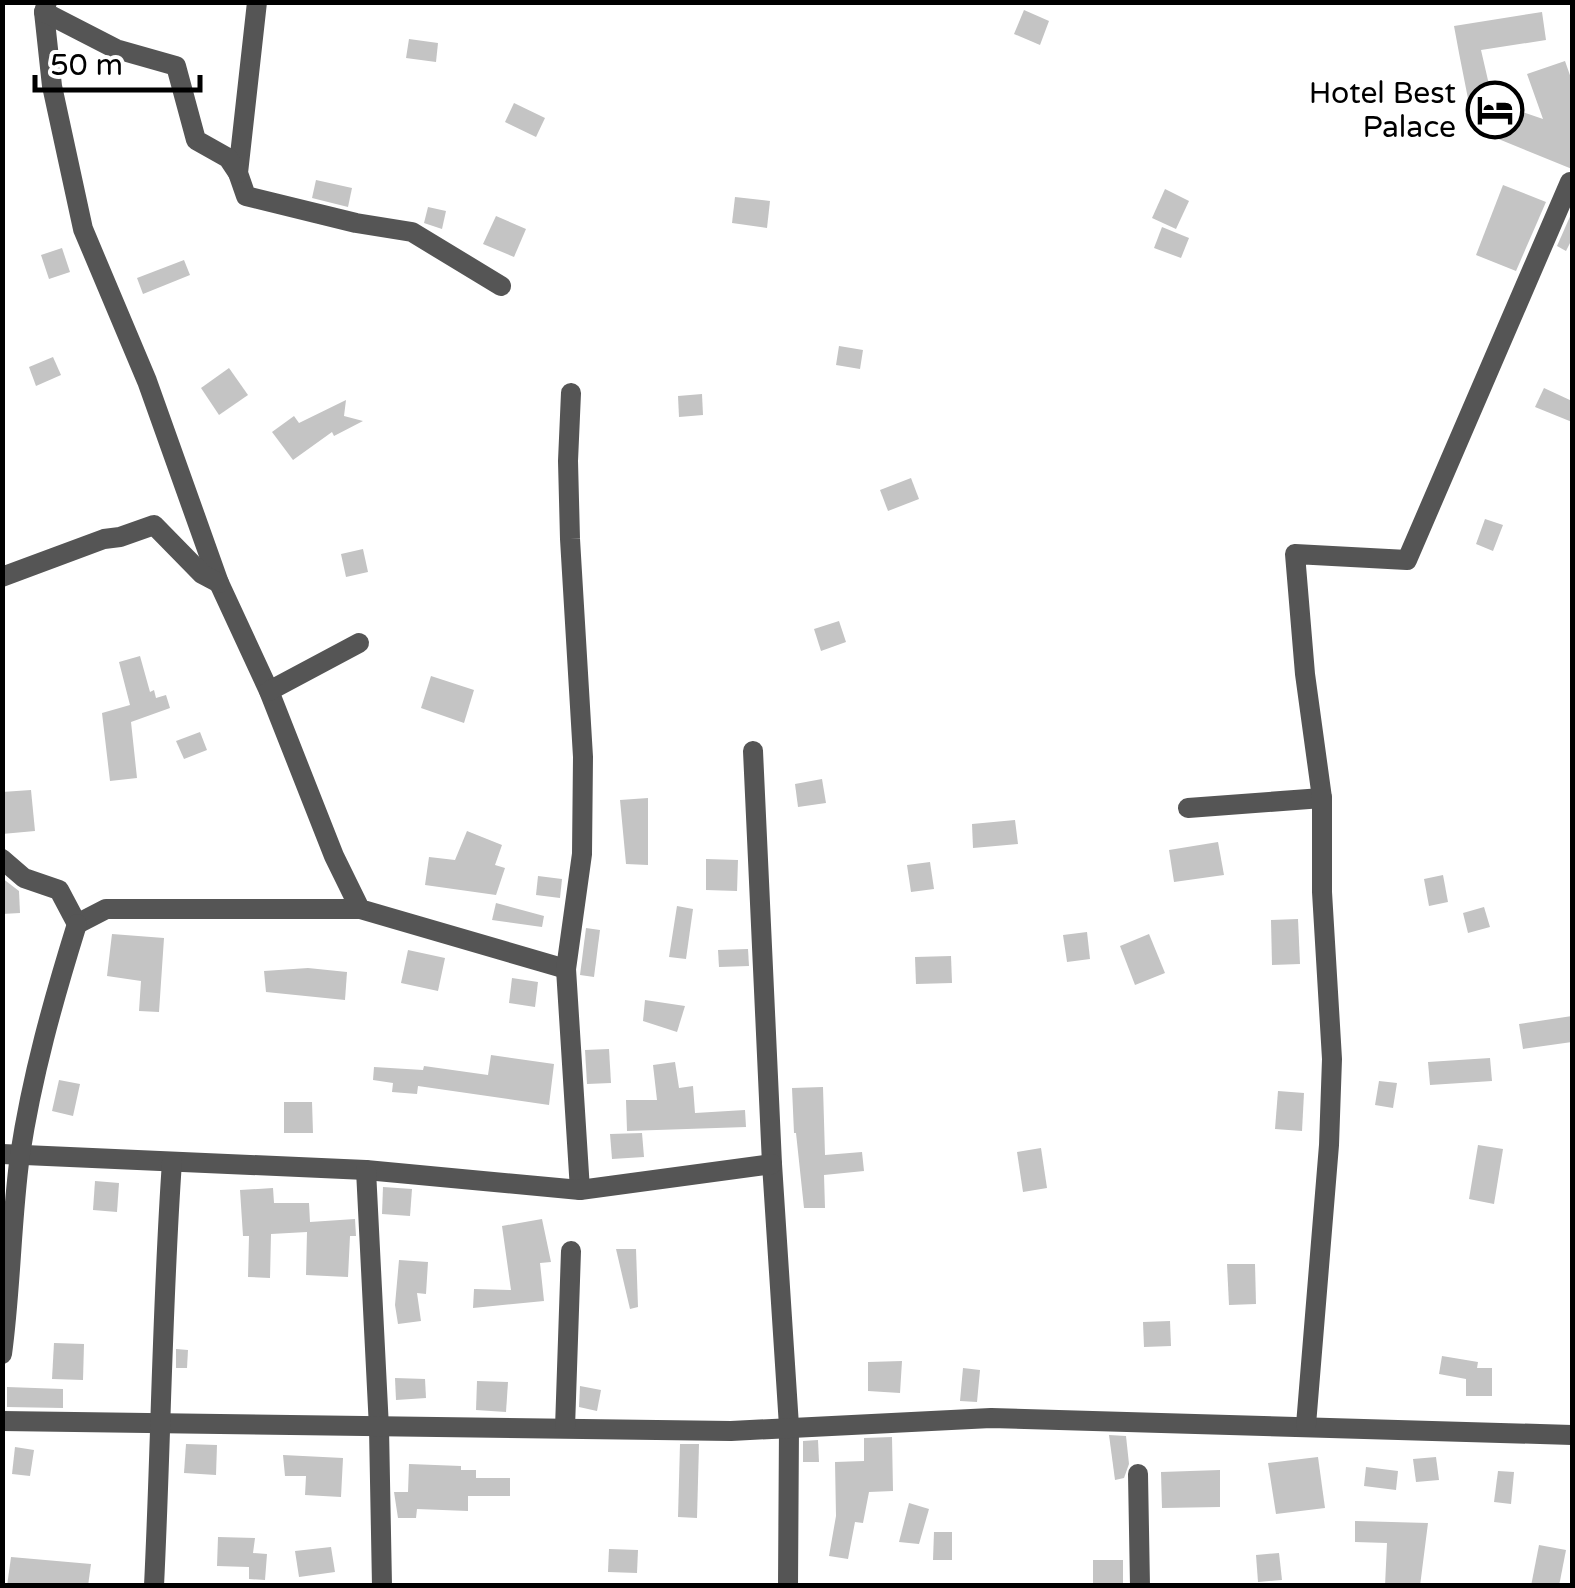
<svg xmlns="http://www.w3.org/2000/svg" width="1575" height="1588" viewBox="0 0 1575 1588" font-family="'Varela Round',sans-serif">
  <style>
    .building { fill: #c4c4c4 }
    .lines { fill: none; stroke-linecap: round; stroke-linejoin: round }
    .street { stroke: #555; stroke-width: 20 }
    .labels { text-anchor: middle; stroke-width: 8; stroke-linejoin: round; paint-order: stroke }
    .poi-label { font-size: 30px; fill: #000; stroke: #fff; text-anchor: end }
  </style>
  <rect width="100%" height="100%" fill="#fff"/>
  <!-- building -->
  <g class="building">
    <polygon points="1024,10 1049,21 1040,45 1014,34"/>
    <polygon points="1542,12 1546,40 1481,50 1493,102 1543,119 1527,74 1565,61 1572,81 1572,169 1474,129 1459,53 1454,26"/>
    <polygon points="409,39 438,43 436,62 406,58"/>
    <polygon points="514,103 545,118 536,137 505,122"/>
    <polygon points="316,180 352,188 348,207 312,198"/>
    <polygon points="1503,185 1546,202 1516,271 1476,255"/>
    <polygon points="1165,189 1189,201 1176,229 1152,218"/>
    <polygon points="735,197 770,201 767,228 732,223"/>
    <polygon points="428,207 446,211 442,229 424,223"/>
    <polygon points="1572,212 1572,239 1566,251 1557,246"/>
    <polygon points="496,216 526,229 514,257 483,244"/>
    <polygon points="1162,227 1189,238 1181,258 1154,248"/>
    <polygon points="62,248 70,272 49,279 41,255"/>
    <polygon points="184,260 190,275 143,294 137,278"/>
    <polygon points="839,346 863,350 860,369 836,365"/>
    <polygon points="53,357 61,375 36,386 29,367"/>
    <polygon points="229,368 248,395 219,415 201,388"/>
    <polygon points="1544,388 1572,401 1572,422 1535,407"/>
    <polygon points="702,394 703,415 679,417 678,396"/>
    <polygon points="346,400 344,416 363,421 334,436 332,432 293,460 272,432 294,416 299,423"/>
    <polygon points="911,478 919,499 888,511 880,490"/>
    <polygon points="1485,519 1503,525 1493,551 1476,544"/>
    <polygon points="363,549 368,572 346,577 341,554"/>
    <polygon points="839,621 846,642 821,651 814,629"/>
    <polygon points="140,656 150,692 154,690 156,698 166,695 170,708 131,722 137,778 110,781 102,713 130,705 119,662"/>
    <polygon points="431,676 474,690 464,723 421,708"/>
    <polygon points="200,732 207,750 184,759 176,741"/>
    <polygon points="822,779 826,803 798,807 795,784"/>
    <polygon points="31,790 35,831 2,834 2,792"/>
    <polygon points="648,798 648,865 626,864 620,800"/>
    <polygon points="1015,820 1018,844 973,848 972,824"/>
    <polygon points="467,831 502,845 495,865 505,868 496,895 425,885 429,857 455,860"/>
    <polygon points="1218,842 1224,875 1174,882 1169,850"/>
    <polygon points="706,859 738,860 737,891 706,890"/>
    <polygon points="930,862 934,889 911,892 907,865"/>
    <polygon points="1443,875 1448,902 1429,906 1424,879"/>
    <polygon points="538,876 562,879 560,898 536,895"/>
    <polygon points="2,878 19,891 20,913 2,914"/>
    <polygon points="496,903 544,916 542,927 492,920"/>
    <polygon points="677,906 693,909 686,959 669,957"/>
    <polygon points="1484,907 1490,927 1468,933 1463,913"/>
    <polygon points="1298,919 1300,964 1272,965 1271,920"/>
    <polygon points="586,928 600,930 594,977 580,975"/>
    <polygon points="1087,932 1090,959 1067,962 1063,935"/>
    <polygon points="112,934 164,938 159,1012 139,1011 141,981 107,976"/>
    <polygon points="1149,934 1165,973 1135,985 1120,946"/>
    <polygon points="748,949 749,966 719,967 718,950"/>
    <polygon points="408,950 445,958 438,991 401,983"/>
    <polygon points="951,956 952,983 916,984 915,957"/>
    <polygon points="308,968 347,972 345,1000 266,992 264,971"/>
    <polygon points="512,978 538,982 535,1007 509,1003"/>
    <polygon points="645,1000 685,1006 677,1032 643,1021"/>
    <polygon points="1572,1016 1572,1042 1523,1049 1519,1024"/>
    <polygon points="609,1049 611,1083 587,1084 585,1050"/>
    <polygon points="491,1055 554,1064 549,1105 418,1086 417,1094 392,1092 393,1083 373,1080 374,1067 423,1070 424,1066 488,1075"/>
    <polygon points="1490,1058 1492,1081 1430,1085 1428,1062"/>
    <polygon points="675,1062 679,1088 693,1086 695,1113 745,1110 746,1127 627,1131 626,1100 657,1100 653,1065"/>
    <polygon points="59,1080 80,1084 73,1116 52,1111"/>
    <polygon points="1379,1081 1397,1083 1393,1108 1375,1105"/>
    <polygon points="823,1087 825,1155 862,1152 864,1171 824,1175 825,1208 804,1208 796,1133 794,1133 792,1088"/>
    <polygon points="1278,1091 1304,1093 1302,1131 1275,1129"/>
    <polygon points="284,1102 312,1102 313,1133 284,1133"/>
    <polygon points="642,1133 644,1157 612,1159 610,1134"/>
    <polygon points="1478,1145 1503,1149 1494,1204 1469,1199"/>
    <polygon points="1041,1148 1047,1188 1023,1192 1017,1152"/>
    <polygon points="95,1181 119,1183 117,1212 93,1210"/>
    <polygon points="383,1187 412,1189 410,1216 382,1214"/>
    <polygon points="273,1188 274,1203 309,1203 310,1222 355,1219 356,1236 350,1236 348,1277 306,1275 307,1232 271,1234 270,1278 248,1277 249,1236 243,1236 240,1190"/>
    <polygon points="542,1219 551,1262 540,1263 544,1301 473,1308 474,1289 511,1290 502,1226"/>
    <polygon points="616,1249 636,1249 638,1307 630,1309"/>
    <polygon points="399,1260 428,1262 426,1294 417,1293 421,1321 398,1324 395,1305"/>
    <polygon points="1227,1264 1255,1264 1256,1304 1229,1305"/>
    <polygon points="1170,1321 1171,1346 1144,1347 1143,1322"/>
    <polygon points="54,1343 84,1344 83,1380 52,1379"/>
    <polygon points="176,1349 188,1350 187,1368 176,1368"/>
    <polygon points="1442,1356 1478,1362 1477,1368 1492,1368 1492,1396 1466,1396 1466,1379 1439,1374"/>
    <polygon points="902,1361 900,1393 868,1391 868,1362"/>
    <polygon points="963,1368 980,1370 977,1402 960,1401"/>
    <polygon points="395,1378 425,1379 426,1398 396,1400"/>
    <polygon points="477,1381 508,1382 506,1412 476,1410"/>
    <polygon points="580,1386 601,1390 597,1411 579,1407"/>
    <polygon points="7,1387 63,1389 63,1408 7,1407"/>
    <polygon points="1109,1435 1126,1436 1129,1464 1124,1478 1115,1480"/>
    <polygon points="892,1437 893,1491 869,1492 863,1523 855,1522 848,1559 829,1556 836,1516 835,1462 864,1461 864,1438"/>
    <polygon points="818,1440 819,1462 803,1462 803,1441"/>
    <polygon points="186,1444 217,1445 216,1475 184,1473"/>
    <polygon points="680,1444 699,1444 697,1518 678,1517"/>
    <polygon points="15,1447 34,1450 30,1476 12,1474"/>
    <polygon points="283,1455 343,1458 341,1497 305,1495 306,1476 285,1476"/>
    <polygon points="1318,1457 1325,1508 1276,1514 1268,1463"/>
    <polygon points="1436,1457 1439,1480 1416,1482 1413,1459"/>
    <polygon points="409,1464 461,1466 461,1470 476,1470 476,1478 510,1478 510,1496 468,1496 468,1511 417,1509 416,1518 398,1518 394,1492 408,1492"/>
    <polygon points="1366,1467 1398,1471 1396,1490 1364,1486"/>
    <polygon points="1220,1470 1220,1507 1162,1508 1161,1472"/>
    <polygon points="1498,1471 1514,1472 1511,1504 1494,1502"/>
    <polygon points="909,1503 929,1509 919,1544 899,1542"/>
    <polygon points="1355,1521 1428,1523 1420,1586 1385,1586 1387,1543 1355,1542"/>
    <polygon points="934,1532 952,1532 952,1560 933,1560"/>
    <polygon points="218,1537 255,1538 253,1553 267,1554 265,1580 249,1579 249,1567 217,1566"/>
    <polygon points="1539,1545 1566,1550 1559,1586 1531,1586"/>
    <polygon points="331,1547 335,1572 299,1577 295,1551"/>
    <polygon points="609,1549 638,1550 637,1573 608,1572"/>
    <polygon points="1279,1553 1282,1580 1258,1582 1256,1555"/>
    <polygon points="11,1557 91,1564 88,1586 7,1586"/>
    <rect x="1093" y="1560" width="30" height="24"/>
  </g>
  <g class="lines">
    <!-- street -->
    <g class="street">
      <polyline points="47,2 44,12 52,86 83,229 147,381 219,583 269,691 334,856 360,909 566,969"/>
      <polyline points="257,2 238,173 246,196 356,223 412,232 501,286"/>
      <polyline points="44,12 116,49 176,66 196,140 228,158 238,173"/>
      <polyline points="571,393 568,461 570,539 583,757 582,854 566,969 580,1190"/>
      <polyline points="2,577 104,539 120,537 154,525 202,574 219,583"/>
      <polyline points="269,691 359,643"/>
      <polyline points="753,751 772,1164 789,1426 788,1586"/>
      <polyline points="1188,808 1322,798"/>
      <polyline points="2,859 24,878 59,890 77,924 106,909 360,909"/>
      <polyline points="2,1154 366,1170 580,1190 772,1164"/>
      <polyline points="366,1170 379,1428 382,1586"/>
      <path d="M 2,1354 C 11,1288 11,1221 20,1155 C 32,1076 53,1001 77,924"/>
      <polyline points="2,1421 731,1431 991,1418 1572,1435"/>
      <polyline points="1306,1425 1329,1145 1332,1059 1322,892 1322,798 1305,674 1295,554 1407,560 1570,182"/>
      <polyline points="565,1428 571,1251"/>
      <polyline points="1138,1474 1140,1586"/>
      <path d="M 154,1586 C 161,1444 162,1303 172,1162"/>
    </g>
  </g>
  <!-- icons -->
  <defs>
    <g id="hotel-ring" transform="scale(2.875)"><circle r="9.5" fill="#fff" stroke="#000" stroke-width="1.5"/><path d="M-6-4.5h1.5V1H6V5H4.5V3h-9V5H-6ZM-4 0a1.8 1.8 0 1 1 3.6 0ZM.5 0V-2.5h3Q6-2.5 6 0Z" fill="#000"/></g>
  </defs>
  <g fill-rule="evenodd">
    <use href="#hotel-ring" x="1495" y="110"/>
  </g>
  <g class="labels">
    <!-- poi labels -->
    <g class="poi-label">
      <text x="1456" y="103">Hotel Best<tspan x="1456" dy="34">Palace</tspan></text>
    </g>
  </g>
  <!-- border -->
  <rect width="1575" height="1588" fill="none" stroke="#000000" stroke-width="10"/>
  <!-- scale -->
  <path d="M35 75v15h165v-15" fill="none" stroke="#000000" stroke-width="5"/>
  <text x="50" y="75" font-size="30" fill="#000000" stroke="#ffffff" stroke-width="8" paint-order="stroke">50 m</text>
</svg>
